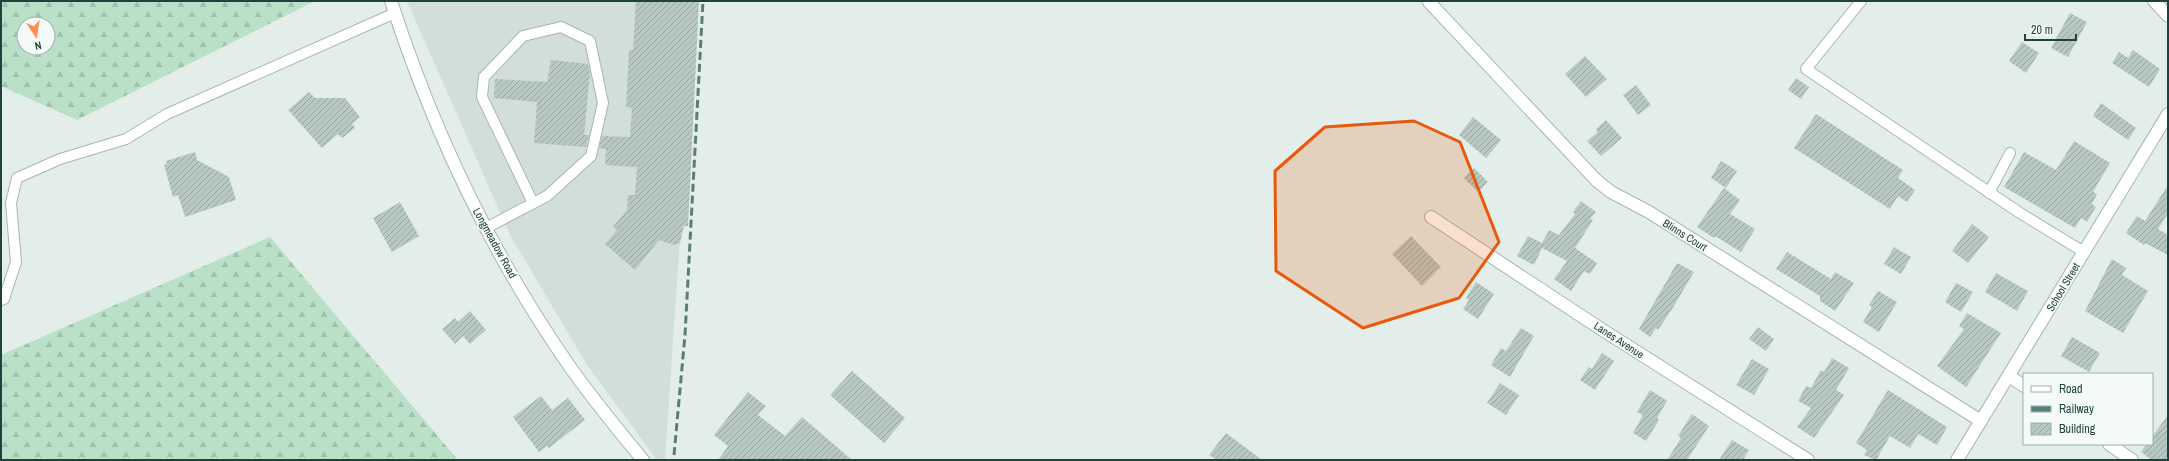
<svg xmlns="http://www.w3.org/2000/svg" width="2169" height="461" viewBox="0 0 2169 461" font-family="'Archivo Narrow',sans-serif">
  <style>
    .built { fill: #d1ded9 }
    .forest { fill: url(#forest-firs); fill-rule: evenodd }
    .building { fill: url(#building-hatch) }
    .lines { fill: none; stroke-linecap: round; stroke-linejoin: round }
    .service-casing { stroke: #a5b7b2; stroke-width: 12 }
    .minor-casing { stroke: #a5b7b2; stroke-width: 14 }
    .tertiary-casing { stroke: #a5b7b2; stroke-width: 14 }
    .service { stroke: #fff; stroke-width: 10 }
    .minor { stroke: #fff; stroke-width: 12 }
    .tertiary { stroke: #fff; stroke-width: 12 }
    .rail { stroke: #5b7d77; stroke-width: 3; stroke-dasharray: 8 4; stroke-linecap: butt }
    .marked { fill: #e8590c; fill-opacity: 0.2; stroke: #e8590c; stroke-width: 3; stroke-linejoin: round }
    .labels { text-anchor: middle; stroke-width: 3.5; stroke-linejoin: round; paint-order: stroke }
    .street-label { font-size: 11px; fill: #21423c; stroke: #f4faf8 }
  </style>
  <defs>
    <pattern id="forest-firs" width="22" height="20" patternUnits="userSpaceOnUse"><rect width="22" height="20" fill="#bae1c8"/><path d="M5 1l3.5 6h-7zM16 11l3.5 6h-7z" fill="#a0c2ad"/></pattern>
    <pattern id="building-hatch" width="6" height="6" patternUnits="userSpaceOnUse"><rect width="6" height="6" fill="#b8c9c4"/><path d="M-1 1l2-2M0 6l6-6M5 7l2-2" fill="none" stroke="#95a5a0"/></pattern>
  </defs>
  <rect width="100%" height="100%" fill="#e3eeea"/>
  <!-- built -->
  <polygon class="built" points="407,1 696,1 665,460 657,460 587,365 510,235"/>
  <!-- forest -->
  <g class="forest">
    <path d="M 1,1 L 315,1 L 77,120 L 1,86 ZM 24,24 L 48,24 L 48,48 L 24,48 Z"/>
    <polygon points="270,237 458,460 1,460 1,355"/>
  </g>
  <!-- building -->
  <g class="building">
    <polygon points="636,1 699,1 688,226 684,226 680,243 674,245 659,240 635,270 605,244 617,230 613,227 627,210 628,195 635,195 637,167 605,165 606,149 599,148 602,136 630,137 632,108 626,107 629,50 633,50"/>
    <polygon points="2070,13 2087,22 2068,57 2051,48"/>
    <polygon points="2022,42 2039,53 2026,73 2009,61"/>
    <polygon points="2133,50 2160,69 2149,87 2112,63 2119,52 2128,58"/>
    <polygon points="1585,56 1607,79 1586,97 1565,74"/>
    <polygon points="551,60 588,64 590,73 584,135 589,135 586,147 534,143 537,102 494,98 495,79 547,82"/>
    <polygon points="1796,78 1809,87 1801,99 1788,90"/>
    <polygon points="1636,85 1651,105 1638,115 1623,95"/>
    <polygon points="309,92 315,98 345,98 360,117 352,124 355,128 342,138 338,134 322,148 288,110"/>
    <polygon points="2101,103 2136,128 2128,140 2093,116"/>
    <polygon points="1816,114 1903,170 1898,178 1915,190 1907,202 1898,196 1890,209 1794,148"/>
    <polygon points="1473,117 1501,140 1486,158 1459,135"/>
    <polygon points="1606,120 1622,138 1601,156 1587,141 1598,132 1596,129"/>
    <polygon points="2074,141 2110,163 2093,192 2097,194 2092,204 2096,207 2087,222 2081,218 2075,228 2004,187 2024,152 2056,170"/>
    <polygon points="195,152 197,160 229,177 236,200 185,217 178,195 173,197 164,165 167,164 166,161"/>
    <polygon points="1721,161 1737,171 1726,188 1711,178"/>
    <polygon points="1474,168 1488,182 1478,192 1464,178"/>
    <polygon points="2168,185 2168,213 2158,229 2168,235 2168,255 2145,243 2144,245 2126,233 2137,216 2145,221"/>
    <polygon points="1724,188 1740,200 1730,214 1755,229 1741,252 1715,236 1714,238 1697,227"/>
    <polygon points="1581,201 1596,212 1590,219 1593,220 1575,248 1597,263 1590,274 1584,271 1571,291 1554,279 1567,261 1542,248 1534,265 1517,256 1528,236 1542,243 1549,230 1559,235 1575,214 1573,212"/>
    <polygon points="400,202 419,236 392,252 373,218"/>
    <polygon points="1972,224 1989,237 1968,263 1952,251"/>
    <polygon points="1411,236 1441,267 1422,286 1392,254"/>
    <polygon points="1894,247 1911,257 1901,274 1884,264"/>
    <polygon points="1787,252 1831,279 1835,272 1854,283 1835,311 1820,301 1820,296 1776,269"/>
    <polygon points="2112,259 2126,268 2122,275 2148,291 2123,333 2085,311"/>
    <polygon points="1677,263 1694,272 1672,309 1658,330 1656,328 1650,337 1639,329"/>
    <polygon points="1996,273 2028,291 2017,311 1985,292"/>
    <polygon points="1476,282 1494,294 1478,319 1463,309 1469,300 1466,298"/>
    <polygon points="1956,283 1973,292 1961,312 1945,302"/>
    <polygon points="1878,291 1897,302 1879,332 1863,322 1872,307 1869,305"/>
    <polygon points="470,311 486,330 470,344 463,336 455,344 442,329 455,318 458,322"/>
    <polygon points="1967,313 2001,333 1966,387 1937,366 1964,329 1959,326"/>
    <polygon points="1758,327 1774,339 1766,351 1749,339"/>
    <polygon points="1521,328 1534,336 1510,377 1491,365 1501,348 1506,351"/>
    <polygon points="2072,337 2100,353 2089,372 2061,356"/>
    <polygon points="1602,353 1614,361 1595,390 1580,380 1589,367 1592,369"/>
    <polygon points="1832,358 1849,368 1836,390 1844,395 1814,438 1797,427 1811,408 1798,401 1806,386 1811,388 1821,370 1824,372"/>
    <polygon points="1752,359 1769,369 1754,395 1736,385"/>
    <polygon points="852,371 905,418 884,443 830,395"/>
    <polygon points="1500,383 1519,395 1506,415 1487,403"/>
    <polygon points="1650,390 1667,401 1657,418 1659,420 1646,441 1633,433 1643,415 1637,412"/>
    <polygon points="1888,390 1947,427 1937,445 1918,434 1910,448 1890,436 1876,460 1864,455 1867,450 1856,443"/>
    <polygon points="748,392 766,406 758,415 785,436 802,417 852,460 718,460 728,446 714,435"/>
    <polygon points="541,396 552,410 568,398 585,420 549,448 547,446 539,452 513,417"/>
    <polygon points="1692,414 1709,426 1687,460 1667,460 1681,438 1678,436"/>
    <polygon points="2168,415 2168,460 2152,460 2141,452 2147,444 2152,444 2152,437"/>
    <polygon points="1226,433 1262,460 1217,460 1209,455"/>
    <polygon points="1732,440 1749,450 1743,460 1719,460"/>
  </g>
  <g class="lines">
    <!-- service casing -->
    <g class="service-casing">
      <g id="service">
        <polyline points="1861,1 1806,69 2020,213 2084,252"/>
        <polyline points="1989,193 2010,153"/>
        <polyline points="486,228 547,196 591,156 603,103 590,41 561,27 523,36 484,77 482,97 533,203"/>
        <polyline points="1,300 4,299 16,262 11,203 17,178 60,159 126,139 167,114 395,13"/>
      </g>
    </g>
    <!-- minor casing -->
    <g class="minor-casing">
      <g id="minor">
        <polyline points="1429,2 1596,180 1611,192 1649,212 1981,421"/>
        <polyline points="1431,217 1601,329 1808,460"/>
        <polyline points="2009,376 2024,386"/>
        <polyline points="2109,444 2132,460"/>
      </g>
    </g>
    <!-- tertiary casing -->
    <g class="tertiary-casing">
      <g id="tertiary">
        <path d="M 391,1 C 433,131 492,255 570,367 C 593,399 618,430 643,460"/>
        <polyline points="2154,1 2168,16"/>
        <polyline points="1957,460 2168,114"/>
      </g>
    </g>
    <!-- service -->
    <use href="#service" class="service"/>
    <!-- minor -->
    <use href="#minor" class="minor"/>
    <!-- tertiary -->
    <use href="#tertiary" class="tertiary"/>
    <!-- rail -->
    <polyline class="rail" points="674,455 685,335 703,1"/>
  </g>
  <!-- marked area -->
  <path class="marked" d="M 1414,121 L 1460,142 L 1499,242 L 1459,298 L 1363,328 L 1276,271 L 1275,171 L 1325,127 Z"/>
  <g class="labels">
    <!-- street labels -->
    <g class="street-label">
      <text transform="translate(1685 235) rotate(32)" y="4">Blinns Court</text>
      <text transform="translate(495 243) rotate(61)" y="4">Longmeadow Road</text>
      <text transform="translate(2063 287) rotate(-59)" y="4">School Street</text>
      <text transform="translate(1619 340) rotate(33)" y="4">Lanes Avenue</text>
    </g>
  </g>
  <!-- border -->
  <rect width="2169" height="461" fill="none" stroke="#21423c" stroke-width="4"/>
  <!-- legend -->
  <rect x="2023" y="373" width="130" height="72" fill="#f4faf8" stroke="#a0b0ad"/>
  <rect x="2031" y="386" width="20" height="6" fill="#ffffff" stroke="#a0b0ad"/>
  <text x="2059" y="393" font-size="12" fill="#21423c">Road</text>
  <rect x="2031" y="406" width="20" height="6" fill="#5b7d77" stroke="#a0b0ad"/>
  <text x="2059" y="413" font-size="12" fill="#21423c">Railway</text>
  <rect x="2031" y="423" width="20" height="12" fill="url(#building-hatch)" stroke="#a0b0ad"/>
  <text x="2059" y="433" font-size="12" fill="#21423c">Building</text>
  <!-- north arrow -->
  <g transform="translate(36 36) rotate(168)"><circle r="19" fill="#f4faf8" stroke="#a0b0ad"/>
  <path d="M0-3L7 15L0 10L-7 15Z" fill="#ff8c50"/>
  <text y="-6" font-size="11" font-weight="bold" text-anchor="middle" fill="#21423c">N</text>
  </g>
  <!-- scale -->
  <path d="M2025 34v6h51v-6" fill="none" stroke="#21423c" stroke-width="2"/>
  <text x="2031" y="34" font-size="12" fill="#21423c" stroke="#f4faf8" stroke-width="3" paint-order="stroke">20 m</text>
</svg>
